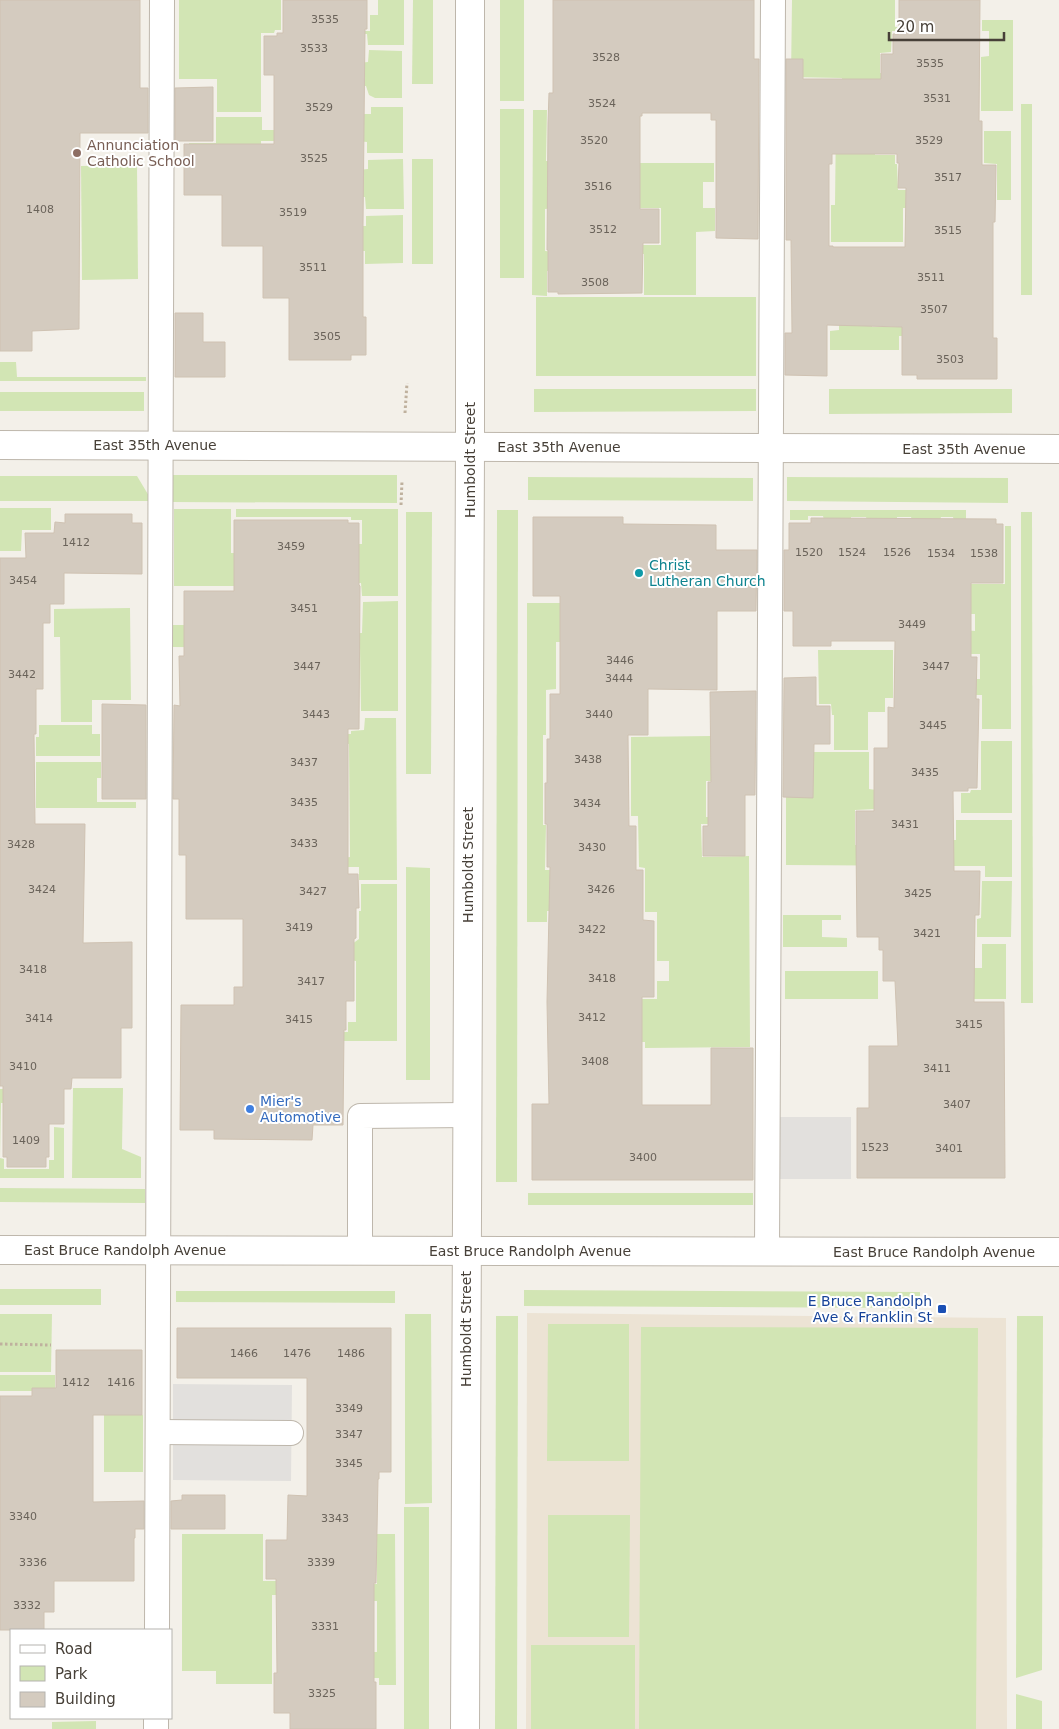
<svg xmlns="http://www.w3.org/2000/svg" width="1059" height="1729" viewBox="0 0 1059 1729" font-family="'DejaVu Sans',sans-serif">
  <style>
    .education { fill: #ece3d4 }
    .green { fill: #d2e5b4 }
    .parking { fill: #e2e0dd }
    .building { fill: #d4cbbf; stroke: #cfc2b2; fill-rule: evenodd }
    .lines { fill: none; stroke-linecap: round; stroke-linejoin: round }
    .service-casing { stroke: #beb7ac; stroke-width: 26 }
    .minor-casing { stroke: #beb7ac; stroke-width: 30 }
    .tertiary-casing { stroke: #beb7ac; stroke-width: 30 }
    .path { stroke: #bfb19e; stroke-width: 3; stroke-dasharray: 2.5 2.5; stroke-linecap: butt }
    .service { stroke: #fff; stroke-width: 24 }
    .minor { stroke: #fff; stroke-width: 28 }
    .tertiary { stroke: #fff; stroke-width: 28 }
    .education-dot { fill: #8d6e63; stroke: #fff; stroke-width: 2 }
    .culture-dot { fill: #0f9aa8; stroke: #fff; stroke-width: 2 }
    .shop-dot { fill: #3f7fe0; stroke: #fff; stroke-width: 2 }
    .transit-dot { fill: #1a4fb4; stroke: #fff; stroke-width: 2 }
    .labels { text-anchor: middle; stroke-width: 4; stroke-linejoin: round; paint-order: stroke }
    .number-label { font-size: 11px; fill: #6a635a }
    .education-label { font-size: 14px; fill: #785e54; stroke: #fff; text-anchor: start }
    .street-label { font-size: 14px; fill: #474038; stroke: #fff }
    .culture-label { font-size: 14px; fill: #0d838f; stroke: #fff; text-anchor: start }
    .shop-label { font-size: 14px; fill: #366cbe; stroke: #fff; text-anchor: start }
    .transit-label { font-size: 14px; fill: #164399; stroke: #fff; text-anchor: end }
  </style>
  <rect width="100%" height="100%" fill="#f3f0e9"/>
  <!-- education -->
  <polygon class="education" points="527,1313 1006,1318 1007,1729 526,1729"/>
  <!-- green -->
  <g class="green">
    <polygon points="179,0 281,0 281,30 275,30 274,33 261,33 261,112 217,112 217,79 179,79"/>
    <polygon points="378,0 404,0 404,45 368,45 367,34 359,34 359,31 370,31 370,15 378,15"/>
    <polygon points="413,0 433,0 433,84 412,84"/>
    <rect x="500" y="0" width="24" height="101"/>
    <polygon points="792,0 895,0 895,27 906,27 906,31 892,31 891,52 880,53 880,73 891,73 875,126 875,155 895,155 895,164 897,164 898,190 928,190 925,208 903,208 903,242 831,242 831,205 835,205 836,118 842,117 842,78 791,77"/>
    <polygon points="982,20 1013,20 1013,111 981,111 981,57 989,56 989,31 982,31"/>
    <polygon points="369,50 402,51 402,98 375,98 369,95 366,86 358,86 358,63 368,62"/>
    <rect x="1021" y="104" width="11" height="191"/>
    <polygon points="371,107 403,107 403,153 367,153 367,142 357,141 358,114 371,114"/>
    <rect x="500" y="109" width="24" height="169"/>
    <polygon points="533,110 547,110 546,161 556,161 556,208 545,209 545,251 556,252 556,271 547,271 547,296 532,295"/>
    <polygon points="216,117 262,117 262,130 275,130 275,141 261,141 262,185 189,172 189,143 216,143"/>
    <polygon points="984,131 1011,131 1011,200 997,200 997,164 984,163"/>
    <polygon points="403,159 404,209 366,209 365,197 358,197 358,170 368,169 368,160"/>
    <rect x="412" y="159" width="21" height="105"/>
    <polygon points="639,163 714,163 714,182 703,182 703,208 715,208 715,231 696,232 696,295 644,295 644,254 629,254 629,245 661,245 661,208 639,208"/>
    <polygon points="137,165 138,279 82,280 81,166"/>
    <polygon points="403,215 403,263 365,264 365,251 357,251 357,226 366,226 366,216"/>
    <polygon points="839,289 872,289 872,327 911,327 911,336 899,336 899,350 830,350 830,331 839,330"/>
    <rect x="536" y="297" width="220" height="79"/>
    <polygon points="0,362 16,362 17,377 146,377 146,381 0,381"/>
    <polygon points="534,389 756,389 756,411 534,412"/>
    <polygon points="829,389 1012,389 1012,413 829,414"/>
    <rect x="0" y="392" width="144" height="19"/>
    <polygon points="171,475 397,475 397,503 171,502"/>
    <polygon points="0,476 137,476 152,501 0,501"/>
    <polygon points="528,477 753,478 753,501 528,500"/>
    <polygon points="787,477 1008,478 1008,503 787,501"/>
    <polygon points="0,508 51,508 51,530 22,530 21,551 0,551"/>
    <polygon points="174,509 231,509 231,553 272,553 247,586 174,586"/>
    <polygon points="236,509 398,509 398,596 362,596 361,583 303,583 351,544 362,544 362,520 351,520 351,517 236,517"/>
    <polygon points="497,510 518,510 517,1182 496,1182"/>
    <polygon points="790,510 966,510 966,521 954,521 953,517 941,517 940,520 912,520 911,517 897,517 897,520 867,520 866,517 851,517 851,520 824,520 823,516 808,516 808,520 790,520"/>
    <polygon points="406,512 432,512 431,774 406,774"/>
    <polygon points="1021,512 1032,512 1033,1003 1021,1003"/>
    <polygon points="1005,526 1011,526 1011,729 982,729 982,695 973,695 973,679 980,679 980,654 971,654 971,646 965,646 965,630 975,631 975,614 967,614 829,584 1005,584"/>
    <polygon points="398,601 398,711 361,711 360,648 171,647 172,625 230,625 331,633 362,633 363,602"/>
    <polygon points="527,603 599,603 599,642 556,642 556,689 546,690 546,735 543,735 543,825 546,825 545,870 556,870 556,911 547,911 547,922 527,922"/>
    <polygon points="130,608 131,700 92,700 92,722 61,722 60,637 54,637 54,609"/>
    <polygon points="818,650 893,650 893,698 885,698 885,712 868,712 868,750 834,750 834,715 832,715 831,704 819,704"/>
    <polygon points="365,718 396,718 397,880 359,880 359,867 343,867 343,858 350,857 349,744 342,743 342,734 351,734 351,731 364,730"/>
    <polygon points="39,725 92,725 92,734 100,734 100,756 36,756 36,737 39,737"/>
    <polygon points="711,736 711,781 706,781 706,817 744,817 744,824 701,824 702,857 749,856 750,1047 645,1048 645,1042 640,1042 639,999 657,999 657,981 669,981 669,961 657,961 657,912 645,912 645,868 639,867 638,816 631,816 631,737"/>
    <polygon points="981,741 1012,741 1012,813 961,813 961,793 970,793 971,790 981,790"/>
    <polygon points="786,752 869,752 869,789 876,790 876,809 855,810 855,845 891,845 950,866 786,865"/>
    <polygon points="36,762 101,762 101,778 97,778 97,802 136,802 136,808 36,808"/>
    <polygon points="956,820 1012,820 1012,877 985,877 985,866 952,866 952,840 956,840"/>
    <polygon points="406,867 430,868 430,1080 406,1080"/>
    <polygon points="982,881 1012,881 1011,937 977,937 977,919 981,918"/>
    <polygon points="361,884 397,884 397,1041 326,1041 326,1032 348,1032 348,1022 356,1022 356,961 348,960 348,947 359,939 359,911 361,911"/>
    <polygon points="783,915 841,915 841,920 822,920 822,937 847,938 847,947 783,947"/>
    <polygon points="982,944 1006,944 1006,999 915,999 919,968 982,968"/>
    <rect x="785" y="971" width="93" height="28"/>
    <polygon points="73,1088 123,1088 122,1149 141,1157 141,1178 72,1178"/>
    <polygon points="0,1089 6,1089 6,1103 1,1103 0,1158 4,1159 4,1169 49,1169 49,1160 54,1160 54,1127 64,1128 64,1178 0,1178"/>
    <polygon points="0,1188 145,1189 145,1203 0,1202"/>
    <rect x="528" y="1193" width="225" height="12"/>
    <rect x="0" y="1289" width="101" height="16"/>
    <polygon points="524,1290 920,1292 920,1308 524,1306"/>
    <polygon points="176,1291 395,1291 395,1303 176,1302"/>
    <polygon points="0,1314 52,1314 51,1372 0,1372"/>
    <polygon points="405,1314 431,1314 432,1503 405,1504"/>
    <polygon points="496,1316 518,1316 517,1729 495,1729"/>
    <polygon points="1017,1316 1043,1316 1042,1670 1016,1678"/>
    <polygon points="548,1324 629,1324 629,1461 547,1461"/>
    <polygon points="641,1327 978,1328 976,1729 639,1729"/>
    <polygon points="0,1375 55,1375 55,1441 33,1391 0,1391"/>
    <rect x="104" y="1415" width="39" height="57"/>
    <rect x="404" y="1507" width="25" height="222"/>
    <polygon points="548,1515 630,1515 629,1637 548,1637"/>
    <polygon points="182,1534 263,1534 263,1581 279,1581 279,1595 272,1595 272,1684 216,1684 216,1671 182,1671"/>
    <polygon points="377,1534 395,1534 396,1685 379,1685 379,1678 372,1678 278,1652 377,1652 377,1601 350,1601 282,1585 377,1584"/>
    <rect x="531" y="1645" width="104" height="84"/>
    <polygon points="1016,1694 1042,1701 1042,1729 1016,1729"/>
    <polygon points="96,1721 96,1729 52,1729 52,1722"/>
  </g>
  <!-- parking -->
  <g class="parking">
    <polygon points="767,1117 851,1117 851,1179 766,1179"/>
    <polygon points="173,1384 292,1385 291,1481 173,1480"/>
  </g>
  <!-- building -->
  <g class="building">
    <polygon points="0,0 140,0 140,88 148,88 148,133 80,133 79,329 32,331 32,351 0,351"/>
    <polygon points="283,0 367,0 367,29 365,29 363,224 363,317 366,317 366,355 351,355 351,360 289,360 289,298 263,298 263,246 222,246 222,195 184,195 184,144 274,144 274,75 264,75 264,36 277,36 277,33 283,33"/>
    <polygon points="553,0 754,0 754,59 759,59 758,239 716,238 716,120 711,120 711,113 642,113 642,116 640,116 640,209 659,209 659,243 643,243 642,293 558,294 558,292 548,292 548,250 547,250 548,123 549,93 553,93"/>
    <path d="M 899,0 L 980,0 L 979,121 L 982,121 L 982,165 L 996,165 L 995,222 L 993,222 L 993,338 L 997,338 L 997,379 L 917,379 L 917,375 L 902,375 L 902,327 L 827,325 L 827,376 L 785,375 L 785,333 L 792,333 L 791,240 L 786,240 L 786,59 L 803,59 L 803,79 L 881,79 L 881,54 L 893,54 L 893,34 L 899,34 ZM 832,154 L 897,154 L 897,163 L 899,163 L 898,188 L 906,188 L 905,247 L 833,247 L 833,246 L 829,246 L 829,164 L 832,164 Z"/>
    <polygon points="213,87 213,141 175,141 175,88"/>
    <polygon points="175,313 203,313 203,342 225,342 225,377 175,377"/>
    <polygon points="65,514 132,514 132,523 142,523 142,574 64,573 64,604 50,604 50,623 43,623 43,689 36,689 36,734 34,734 35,824 85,824 83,943 132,942 132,1028 121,1028 121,1078 72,1078 71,1089 64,1089 64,1124 49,1124 49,1157 46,1157 46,1167 7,1167 7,1157 3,1157 3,1086 0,1086 0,558 26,558 25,533 54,533 55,522 65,523"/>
    <polygon points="533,517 623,517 623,524 716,525 716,550 757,550 756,611 717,611 717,690 648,689 648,735 628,735 629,826 636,826 636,870 643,870 643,920 654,921 654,997 642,997 642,1105 711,1105 711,1048 753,1048 753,1180 532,1180 532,1104 549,1104 547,1002 550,867 547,867 547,824 545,824 545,783 547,783 547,739 550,739 550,694 560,694 560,596 533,596"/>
    <polygon points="811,518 996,519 996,524 1003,524 1003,583 971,583 971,657 977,657 976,699 979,699 977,788 968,788 968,791 953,791 954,871 980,871 979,915 975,915 974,1002 1004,1002 1005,1178 857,1178 857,1108 869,1108 869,1046 898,1046 895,981 883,981 883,950 879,950 879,937 857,937 856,843 856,811 874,811 874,748 888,748 888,707 894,708 895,641 831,641 831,646 793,646 793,611 784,611 784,550 789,550 789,523 811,523"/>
    <polygon points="234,520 348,520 348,523 359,523 359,585 360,586 359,729 348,729 348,874 358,874 359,908 356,908 356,938 354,939 354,1001 346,1001 346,1030 344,1030 343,1125 313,1125 312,1140 214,1139 214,1130 180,1130 181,1005 234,1005 234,987 243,987 243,919 186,919 186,855 179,855 179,799 173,799 174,705 180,706 179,656 184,656 184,591 234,591"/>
    <polygon points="816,677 816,706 830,706 830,744 814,744 813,798 783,797 784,678"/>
    <polygon points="756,691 755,795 745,795 745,856 703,856 703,826 708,826 708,782 711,782 710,692"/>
    <polygon points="102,704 146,705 146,799 102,799"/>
    <polygon points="177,1328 391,1328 391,1472 379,1472 379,1479 378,1479 376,1583 374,1583 374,1682 376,1682 376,1729 290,1729 290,1713 274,1713 274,1673 277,1673 276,1579 266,1579 266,1540 287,1540 288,1495 307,1496 307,1378 177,1378"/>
    <polygon points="56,1350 142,1350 142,1415 93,1415 93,1502 144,1501 144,1529 135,1529 135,1538 134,1538 134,1581 54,1581 54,1612 44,1612 44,1630 0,1630 0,1396 32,1396 32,1388 56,1388"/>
    <polygon points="182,1495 225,1495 225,1529 171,1529 171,1501 182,1500"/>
  </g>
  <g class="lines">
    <!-- service casing -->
    <g class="service-casing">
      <g id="service">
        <polyline points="360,1251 360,1116 467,1115"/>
        <polyline points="767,1252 773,0"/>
        <polyline points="158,1432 291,1433"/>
        <polyline points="157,1630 162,0"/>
        <polyline points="156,1729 156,1718"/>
      </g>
    </g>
    <!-- minor casing -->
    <g class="minor-casing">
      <g id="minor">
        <polyline points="0,445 1059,449"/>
        <polyline points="465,1729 470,447 470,0"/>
      </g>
    </g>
    <!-- tertiary casing -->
    <g class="tertiary-casing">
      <polyline id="tertiary" points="0,1250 1059,1252"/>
    </g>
    <!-- path -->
    <g class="path">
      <polyline points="405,413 407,383"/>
      <polyline points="401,505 402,481"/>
      <polyline points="0,1344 51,1345"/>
    </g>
    <!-- service -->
    <use href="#service" class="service"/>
    <!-- minor -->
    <use href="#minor" class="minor"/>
    <!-- tertiary -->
    <use href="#tertiary" class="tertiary"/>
  </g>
  <!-- markers -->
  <circle class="education-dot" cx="77" cy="153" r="5"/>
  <circle class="culture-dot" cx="639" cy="573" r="5"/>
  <circle class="shop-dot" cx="250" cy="1109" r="5"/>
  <rect class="transit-dot" x="937" y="1304" width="10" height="10" rx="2.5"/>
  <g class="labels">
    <!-- number labels -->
    <g class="number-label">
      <text x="325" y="23">3535</text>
      <text x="314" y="52">3533</text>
      <text x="606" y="61">3528</text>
      <text x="930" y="67">3535</text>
      <text x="937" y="102">3531</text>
      <text x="602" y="107">3524</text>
      <text x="319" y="111">3529</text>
      <text x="594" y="144">3520</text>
      <text x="929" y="144">3529</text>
      <text x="314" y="162">3525</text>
      <text x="948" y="181">3517</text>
      <text x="598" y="190">3516</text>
      <text x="40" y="213">1408</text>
      <text x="293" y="216">3519</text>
      <text x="603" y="233">3512</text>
      <text x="948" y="234">3515</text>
      <text x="313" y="271">3511</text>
      <text x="931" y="281">3511</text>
      <text x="595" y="286">3508</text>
      <text x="934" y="313">3507</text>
      <text x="327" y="340">3505</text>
      <text x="950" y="363">3503</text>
      <text x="76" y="546">1412</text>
      <text x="291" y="550">3459</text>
      <text x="809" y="556">1520</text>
      <text x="852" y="556">1524</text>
      <text x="897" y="556">1526</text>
      <text x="941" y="557">1534</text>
      <text x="984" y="557">1538</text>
      <text x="23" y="584">3454</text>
      <text x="304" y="612">3451</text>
      <text x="912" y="628">3449</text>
      <text x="620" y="664">3446</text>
      <text x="307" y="670">3447</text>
      <text x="936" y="670">3447</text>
      <text x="22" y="678">3442</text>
      <text x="619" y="682">3444</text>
      <text x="316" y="718">3443</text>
      <text x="599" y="718">3440</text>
      <text x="933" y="729">3445</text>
      <text x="588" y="763">3438</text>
      <text x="304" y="766">3437</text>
      <text x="925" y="776">3435</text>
      <text x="304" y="806">3435</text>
      <text x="587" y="807">3434</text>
      <text x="905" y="828">3431</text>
      <text x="304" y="847">3433</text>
      <text x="21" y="848">3428</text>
      <text x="592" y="851">3430</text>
      <text x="42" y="893">3424</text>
      <text x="601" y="893">3426</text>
      <text x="313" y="895">3427</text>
      <text x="918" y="897">3425</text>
      <text x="299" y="931">3419</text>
      <text x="592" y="933">3422</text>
      <text x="927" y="937">3421</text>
      <text x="33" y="973">3418</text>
      <text x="602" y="982">3418</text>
      <text x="311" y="985">3417</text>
      <text x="592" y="1021">3412</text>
      <text x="39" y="1022">3414</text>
      <text x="299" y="1023">3415</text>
      <text x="969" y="1028">3415</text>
      <text x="595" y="1065">3408</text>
      <text x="23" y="1070">3410</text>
      <text x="937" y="1072">3411</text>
      <text x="957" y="1108">3407</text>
      <text x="26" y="1144">1409</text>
      <text x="875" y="1151">1523</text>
      <text x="949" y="1152">3401</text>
      <text x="643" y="1161">3400</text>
      <text x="244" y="1357">1466</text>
      <text x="297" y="1357">1476</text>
      <text x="351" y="1357">1486</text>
      <text x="76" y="1386">1412</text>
      <text x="121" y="1386">1416</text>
      <text x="349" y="1412">3349</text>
      <text x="349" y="1438">3347</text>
      <text x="349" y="1467">3345</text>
      <text x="23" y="1520">3340</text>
      <text x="335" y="1522">3343</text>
      <text x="33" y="1566">3336</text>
      <text x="321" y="1566">3339</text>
      <text x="27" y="1609">3332</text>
      <text x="325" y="1630">3331</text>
      <text x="322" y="1697">3325</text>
    </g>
    <!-- education labels -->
    <g class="education-label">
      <text x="87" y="150">Annunciation<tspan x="87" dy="16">Catholic School</tspan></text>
    </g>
    <!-- street labels -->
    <g class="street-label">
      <text x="155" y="450">East 35th Avenue</text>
      <text x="559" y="452">East 35th Avenue</text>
      <text x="964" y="454">East 35th Avenue</text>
      <text transform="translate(470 460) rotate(-90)" y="5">Humboldt Street</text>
      <text transform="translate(468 865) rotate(-90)" y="5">Humboldt Street</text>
      <text x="125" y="1255">East Bruce Randolph Avenue</text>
      <text x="530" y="1256">East Bruce Randolph Avenue</text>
      <text x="934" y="1257">East Bruce Randolph Avenue</text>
      <text transform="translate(466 1329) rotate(-90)" y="5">Humboldt Street</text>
    </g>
    <!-- culture labels -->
    <g class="culture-label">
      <text x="649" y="570">Christ<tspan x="649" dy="16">Lutheran Church</tspan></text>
    </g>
    <!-- shop labels -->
    <g class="shop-label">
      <text x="260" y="1106">Mier's<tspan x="260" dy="16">Automotive</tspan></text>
    </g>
    <!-- transit labels -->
    <g class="transit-label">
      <text x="932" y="1306">E Bruce Randolph<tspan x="932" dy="16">Ave &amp; Franklin St</tspan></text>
    </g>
  </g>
  <!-- legend -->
  <rect x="10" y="1629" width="162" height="90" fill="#ffffff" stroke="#b5b3af"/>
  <rect x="20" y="1645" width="25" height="8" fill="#ffffff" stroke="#b5b3af"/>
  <text x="55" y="1654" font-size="15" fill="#474038">Road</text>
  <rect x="20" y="1666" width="25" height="15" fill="#d2e5b4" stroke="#b5b3af"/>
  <text x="55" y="1679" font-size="15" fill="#474038">Park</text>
  <rect x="20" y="1692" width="25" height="15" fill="#d4cbbf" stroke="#b5b3af"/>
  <text x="55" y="1704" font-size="15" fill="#474038">Building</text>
  <!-- scale -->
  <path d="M889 32v8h115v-8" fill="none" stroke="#474038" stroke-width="2.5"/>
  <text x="896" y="32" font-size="15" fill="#474038" stroke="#ffffff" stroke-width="4" paint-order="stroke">20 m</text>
</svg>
